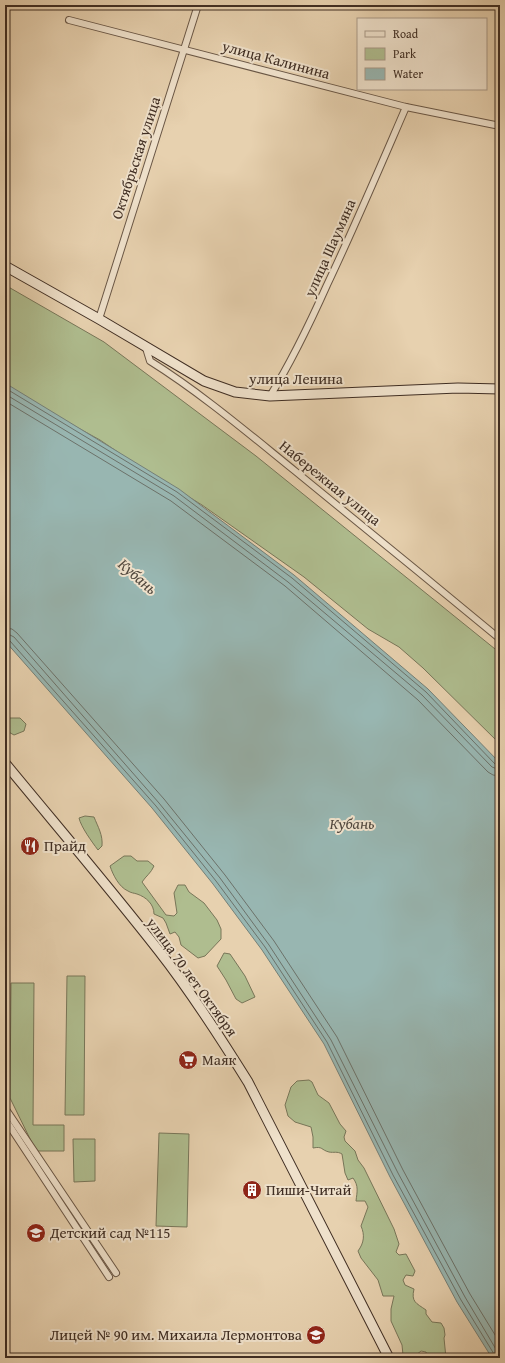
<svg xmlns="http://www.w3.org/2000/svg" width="505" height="1363" viewBox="0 0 505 1363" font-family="'Gentium Book Plus',serif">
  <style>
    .green { fill: #afbd8f; stroke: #787659 }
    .water { fill: #98b6b1; stroke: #758078 }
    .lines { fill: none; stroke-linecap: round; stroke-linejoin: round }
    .shore { stroke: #6c726a; stroke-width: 1 }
    .street-casing { stroke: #6a5746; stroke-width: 8 }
    .secondary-casing { stroke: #402e23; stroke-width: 11 }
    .street { stroke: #efe1cb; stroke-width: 6 }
    .secondary { stroke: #efe1cb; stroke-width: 9 }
    .labels { text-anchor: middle; stroke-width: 4; stroke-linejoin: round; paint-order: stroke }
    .street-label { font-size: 15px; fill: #402e23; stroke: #efe1cb }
    .poi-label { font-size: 15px; fill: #402e23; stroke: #efe1cb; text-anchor: start }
    .water-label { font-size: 16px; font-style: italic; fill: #52493f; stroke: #efe1cb }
  </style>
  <rect width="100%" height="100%" fill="#e7d1af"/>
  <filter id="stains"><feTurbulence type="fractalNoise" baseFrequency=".005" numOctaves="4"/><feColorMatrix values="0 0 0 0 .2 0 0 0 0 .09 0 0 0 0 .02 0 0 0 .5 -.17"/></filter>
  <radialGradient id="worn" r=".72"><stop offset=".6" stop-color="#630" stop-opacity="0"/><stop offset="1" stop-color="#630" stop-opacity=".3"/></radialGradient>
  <!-- green -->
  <g class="green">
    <polygon points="5,285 104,342 256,456 500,653 500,744 423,668 399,647 368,629 304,577 202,505 137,465 100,440 33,403 5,386"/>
    <polygon points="8,696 9,702 5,712 8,718 20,718 26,724 24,731 14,735 5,730 5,697"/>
    <path d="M 85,816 L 94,817 C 98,827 103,835 102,846 L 98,850 C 92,842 81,827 79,818 Z"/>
    <path d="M 124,856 L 131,856 L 137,861 L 148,861 L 154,866 C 151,873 146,876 142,882 L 166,915 L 174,916 L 177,913 L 174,893 L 178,885 L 185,885 L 189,892 L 204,903 L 217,920 L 221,929 L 221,939 L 205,956 L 198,958 L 181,945 L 179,937 L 175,932 L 170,934 L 166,923 L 163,918 L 154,914 C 154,904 146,897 137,894 C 134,893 131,893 128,891 C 119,887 113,875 110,866 Z"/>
    <polygon points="224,953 230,954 245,976 255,997 242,1003 236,999 226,980 217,966"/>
    <polygon points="67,976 85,976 84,1115 65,1115"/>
    <polygon points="11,983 34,983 33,1125 64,1125 64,1151 36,1151 10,1098"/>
    <path d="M 309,1080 L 312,1082 L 318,1095 L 329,1103 L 340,1124 L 346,1131 L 344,1137 L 345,1141 L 355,1151 L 358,1160 L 364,1168 L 394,1229 L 399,1244 L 396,1252 L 399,1255 L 406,1254 L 415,1271 L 413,1276 L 406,1275 L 403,1280 L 405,1285 L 414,1289 C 411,1302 416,1303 426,1310 L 426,1314 L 432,1322 L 441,1323 L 444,1328 L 445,1335 L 444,1338 L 446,1358 L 428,1358 L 426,1352 L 421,1351 C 415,1356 411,1359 403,1355 L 402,1345 L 391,1321 L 391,1309 L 394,1296 L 383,1296 L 378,1280 L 361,1258 L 358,1251 C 364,1243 365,1235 361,1226 L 368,1207 L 365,1201 L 356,1201 C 357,1192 359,1186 353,1178 L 348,1180 L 345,1173 L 342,1154 C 337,1151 334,1153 329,1152 C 321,1150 323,1146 313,1148 L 313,1137 L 311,1127 L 295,1122 L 288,1116 L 285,1105 L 291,1087 L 297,1081 Z"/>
    <polygon points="159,1133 189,1134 187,1227 156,1226"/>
    <polygon points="73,1139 95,1139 95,1181 74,1182"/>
  </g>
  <!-- water -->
  <polygon class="water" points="5,383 179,489 294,575 428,689 500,763 500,1358 492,1358 457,1302 390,1177 324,1044 262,950 213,884 152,808 5,641"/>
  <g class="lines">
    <!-- shore -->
    <g class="shore">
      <polyline points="5,388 177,492 292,578 426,692 495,764 500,765"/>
      <polyline points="5,394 174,496 288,582 422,695 492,767 500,770"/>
      <polyline points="5,401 171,501 285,586 418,700 488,772 493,775 500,776"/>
      <polyline points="5,628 12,629 17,633 164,799 225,875 274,941 337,1037 403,1170 470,1294 500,1343"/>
      <polyline points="5,634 10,635 14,637 159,803 220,878 269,945 331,1040 398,1173 465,1297 500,1356"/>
      <polyline points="5,639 10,641 156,806 216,881 265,947 327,1042 393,1175 461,1300 494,1354 495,1358"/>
    </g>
    <!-- street casing -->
    <g class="street-casing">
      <g id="street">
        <polyline points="69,20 406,107 500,126"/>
        <polyline points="99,319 198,5"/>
        <path d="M 146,348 L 150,361 C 201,393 248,433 295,471 C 363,526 432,583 500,639"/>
        <path d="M 270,396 C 292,361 310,323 327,285 C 355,226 380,167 406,107"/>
        <polyline points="5,1108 116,1273"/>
        <polyline points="5,1119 109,1277"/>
      </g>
    </g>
    <!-- secondary casing -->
    <g class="secondary-casing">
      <g id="secondary">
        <polyline points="5,266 99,319 204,381 235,392 270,396 458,388 500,389"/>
        <path d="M 5,763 C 56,825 109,887 159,951 C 192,993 220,1037 248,1082 L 389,1358"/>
      </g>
    </g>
    <!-- street -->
    <use href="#street" class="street"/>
    <!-- secondary -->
    <use href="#secondary" class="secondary"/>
  </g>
  <!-- icons -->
  <defs>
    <g id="restaurant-disc" transform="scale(1)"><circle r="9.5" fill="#8f2418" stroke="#efe1cb"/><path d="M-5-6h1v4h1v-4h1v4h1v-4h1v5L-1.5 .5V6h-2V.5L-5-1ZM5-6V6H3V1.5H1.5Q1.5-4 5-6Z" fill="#fff"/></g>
    <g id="supermarket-disc" transform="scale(1)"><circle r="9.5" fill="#8f2418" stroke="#efe1cb"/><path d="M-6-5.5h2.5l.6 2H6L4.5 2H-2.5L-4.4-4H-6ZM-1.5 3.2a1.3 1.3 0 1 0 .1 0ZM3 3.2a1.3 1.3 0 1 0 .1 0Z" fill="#fff"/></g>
    <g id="building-disc" transform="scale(1)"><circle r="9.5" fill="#8f2418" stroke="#efe1cb"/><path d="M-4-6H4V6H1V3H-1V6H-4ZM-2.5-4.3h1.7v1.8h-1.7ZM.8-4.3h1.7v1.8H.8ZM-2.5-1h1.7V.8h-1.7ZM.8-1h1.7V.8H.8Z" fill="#fff"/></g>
    <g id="school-disc" transform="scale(1)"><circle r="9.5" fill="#8f2418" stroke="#efe1cb"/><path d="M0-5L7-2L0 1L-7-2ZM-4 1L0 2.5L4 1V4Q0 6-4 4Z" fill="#fff"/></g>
  </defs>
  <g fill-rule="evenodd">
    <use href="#restaurant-disc" x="30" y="846"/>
    <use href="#supermarket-disc" x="188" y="1060"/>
    <use href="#building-disc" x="252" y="1190"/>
    <use href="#school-disc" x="36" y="1233"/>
    <use href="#school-disc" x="316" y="1335"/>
  </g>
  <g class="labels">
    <!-- street labels -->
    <g class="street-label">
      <text transform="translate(276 60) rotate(15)" y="5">улица Калинина</text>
      <text transform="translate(136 158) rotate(-72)" y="5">Октябрьская улица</text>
      <text transform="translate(330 248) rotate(-66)" y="5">улица Шаумяна</text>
      <text x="296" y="384">улица Ленина</text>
      <text transform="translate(330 483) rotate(39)" y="5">Набережная улица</text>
      <text transform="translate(192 977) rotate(54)" y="5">улица 70 лет Октября</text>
    </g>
    <!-- poi labels -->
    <g class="poi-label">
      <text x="44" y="851">Прайд</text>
      <text x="202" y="1065">Маяк</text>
      <text x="266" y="1195">Пиши-Читай</text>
      <text x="50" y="1238">Детский сад №115</text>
      <text x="302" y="1340" text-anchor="end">Лицей № 90 им. Михаила Лермонтова</text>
    </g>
    <!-- water labels -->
    <g class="water-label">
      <text transform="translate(138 576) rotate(41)" y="6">Кубань</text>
      <text x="352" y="829">Кубань</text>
    </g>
  </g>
  <!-- margin -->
  <rect width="505" height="1363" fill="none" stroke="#e7d1af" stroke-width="20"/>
  <rect x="6" y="6" width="493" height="1351" fill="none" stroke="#402e23" stroke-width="2"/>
  <rect x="10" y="10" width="485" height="1343" fill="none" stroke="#402e23"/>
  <!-- legend -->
  <rect x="357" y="18" width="130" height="72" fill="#efe1cb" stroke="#a99988"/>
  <rect x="365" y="31" width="20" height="6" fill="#efe1cb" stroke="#a99988"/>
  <text x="393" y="38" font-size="12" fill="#402e23">Road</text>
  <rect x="365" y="48" width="20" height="12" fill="#afbd8f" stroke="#a99988"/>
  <text x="393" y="58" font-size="12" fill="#402e23">Park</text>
  <rect x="365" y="68" width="20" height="12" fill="#98b6b1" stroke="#a99988"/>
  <text x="393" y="78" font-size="12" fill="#402e23">Water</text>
  <rect width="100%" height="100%" filter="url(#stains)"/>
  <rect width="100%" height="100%" fill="url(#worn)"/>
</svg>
